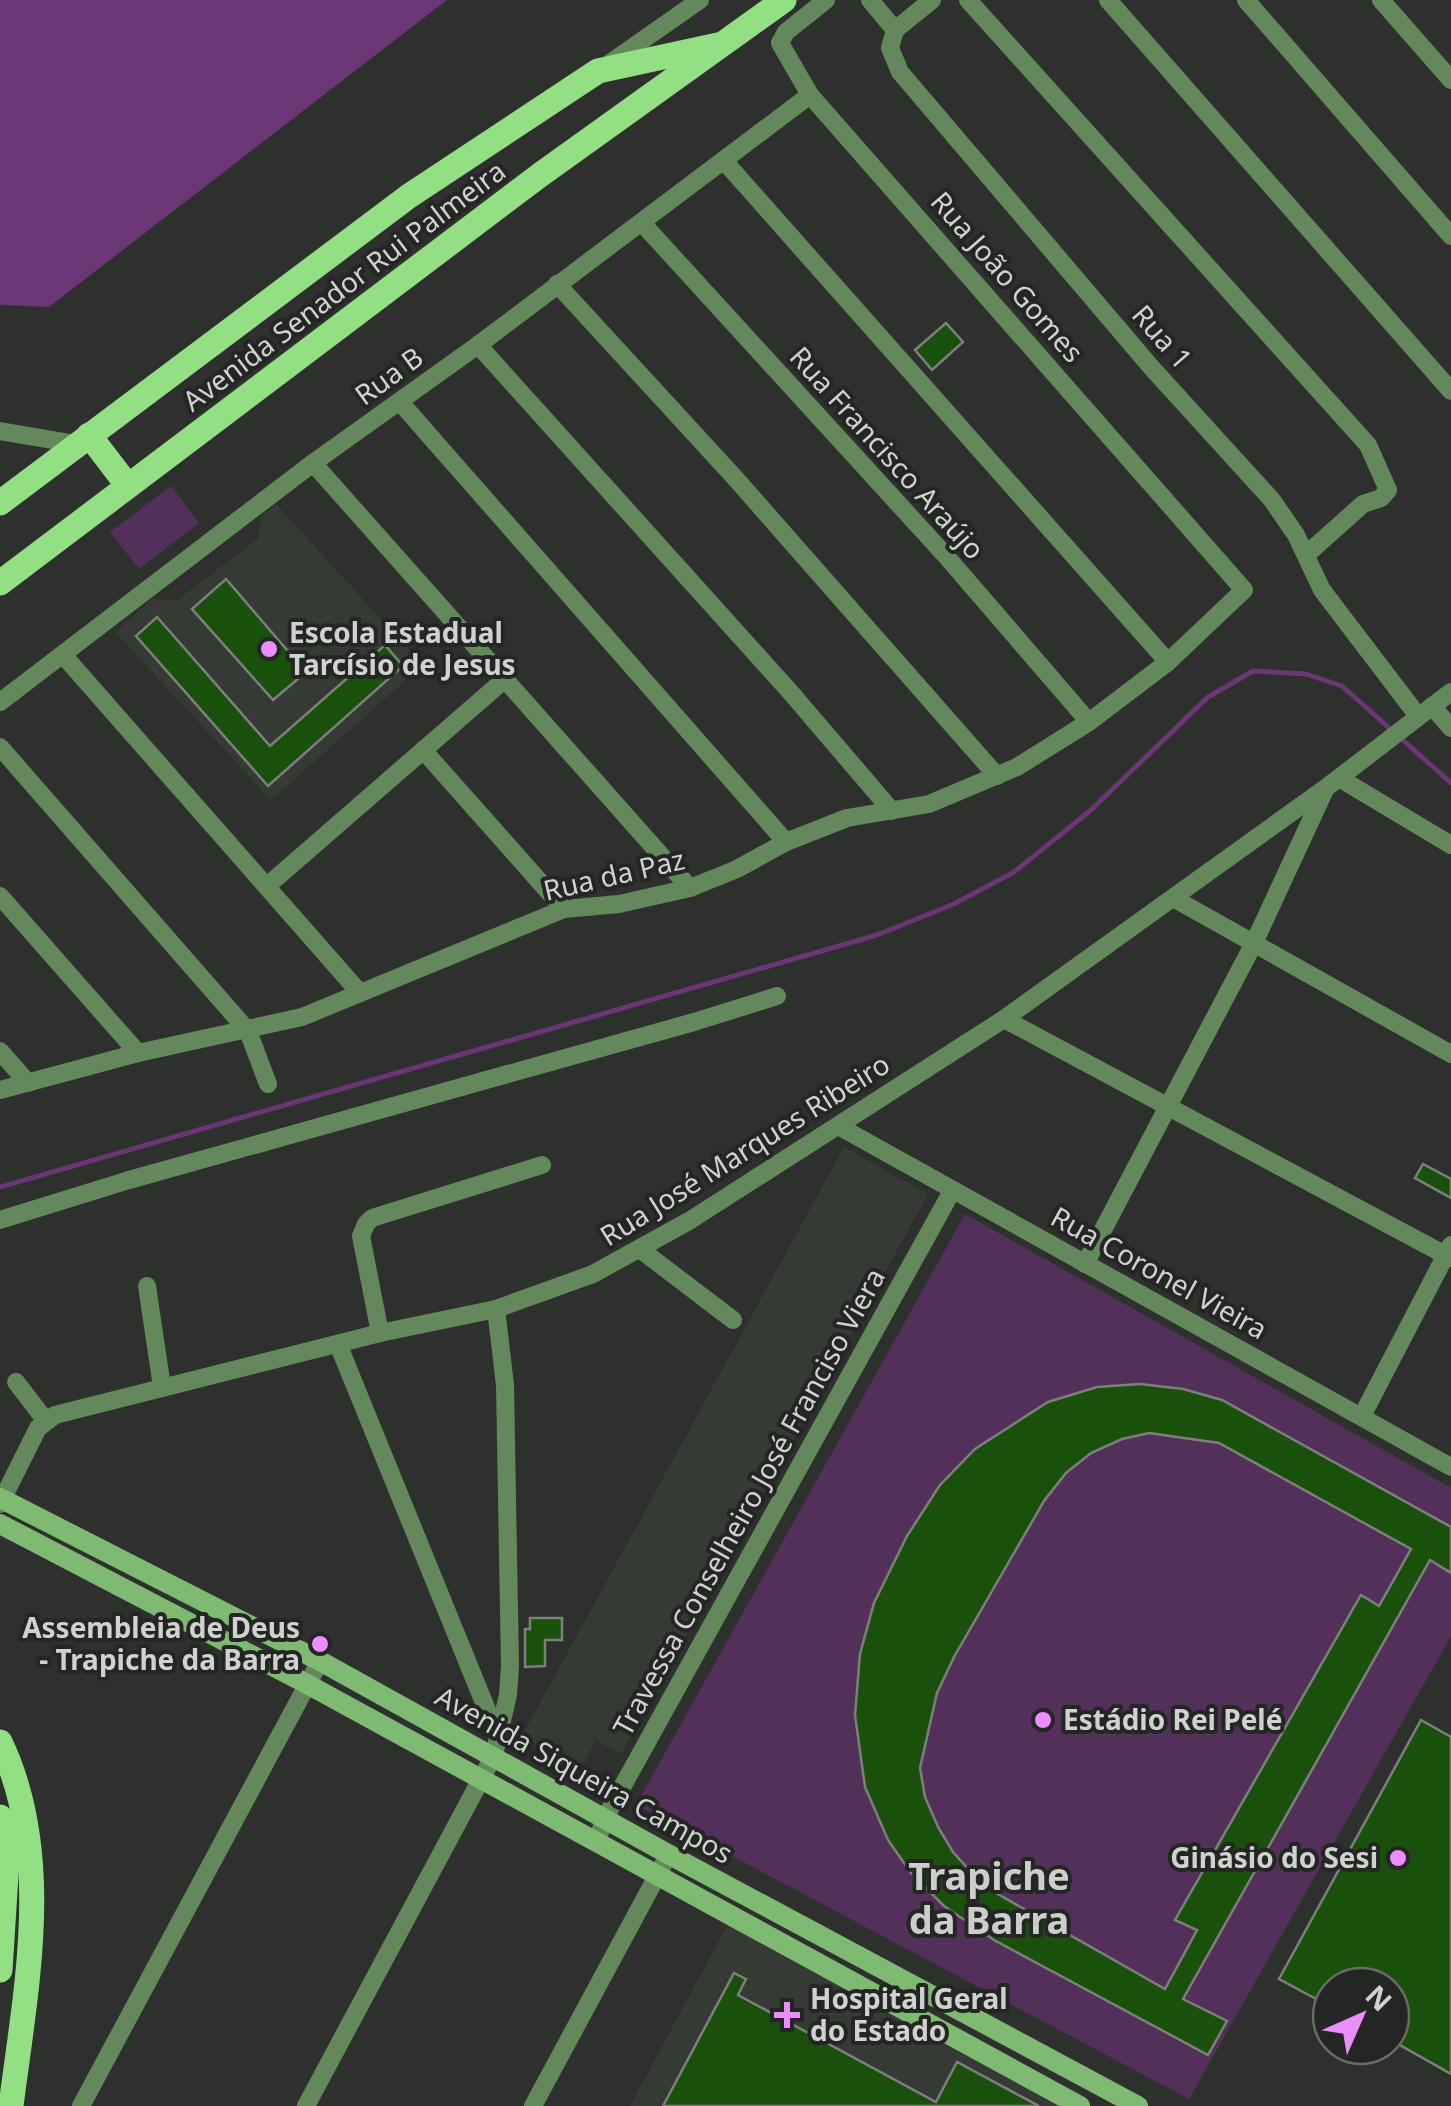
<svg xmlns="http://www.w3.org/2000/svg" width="1451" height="2106" viewBox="0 0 1451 2106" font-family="'Noto Sans',sans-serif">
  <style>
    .built { fill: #353b34 }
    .green { fill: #533059 }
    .water { fill: #6a3673 }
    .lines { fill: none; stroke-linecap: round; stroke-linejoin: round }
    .stream { stroke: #6a3673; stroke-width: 5 }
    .building { fill: #19500c; stroke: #7d7f7c; stroke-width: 2.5; fill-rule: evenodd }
    .street { stroke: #63885b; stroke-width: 18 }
    .secondary { stroke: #7eba72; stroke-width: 20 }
    .primary { stroke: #92e083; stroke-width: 25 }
    .poi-dot { fill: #eb8dfc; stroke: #242624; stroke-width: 4 }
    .labels { text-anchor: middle; stroke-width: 8; stroke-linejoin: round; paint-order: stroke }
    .street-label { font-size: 28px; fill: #d0d2d0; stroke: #242624 }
    .poi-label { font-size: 28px; font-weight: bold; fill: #d0d2d0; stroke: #242624; text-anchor: start }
    .district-label { font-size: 38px; font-weight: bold; fill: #cccecb; stroke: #242624 }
  </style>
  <rect width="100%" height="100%" fill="#2e302e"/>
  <!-- built -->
  <g class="built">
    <polygon points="276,504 423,665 271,800 115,632 152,599 176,601 258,539 261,517"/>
    <polygon points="844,1147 928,1194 621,1754 596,1740 580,1769 522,1736"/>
    <polygon points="728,1924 1061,2106 630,2106"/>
  </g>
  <!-- green -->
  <g class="green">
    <polygon points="171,486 199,523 139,569 110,532"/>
    <polygon points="965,1214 1451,1488 1451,1636 1189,2099 636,1805"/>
  </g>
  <!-- water -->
  <polygon class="water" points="0,0 447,0 49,307 0,305"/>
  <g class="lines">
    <!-- stream -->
    <polyline class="stream" points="0,1187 877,935 954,904 1014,872 1091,810 1208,697 1253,671 1306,674 1342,686 1451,783"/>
  </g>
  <!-- building -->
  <g class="building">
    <polygon points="946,323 963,342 932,370 915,350"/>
    <polygon points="226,579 306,672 273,700 192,609"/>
    <polygon points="157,617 270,746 385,645 403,666 268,786 136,636"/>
    <polygon points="1423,1164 1451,1179 1451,1198 1415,1178"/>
    <path d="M 1140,1384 L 1183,1389 L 1222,1400 L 1451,1527 L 1451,1573 L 1430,1560 L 1183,1999 L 1227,2021 L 1208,2055 L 994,1940 L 944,1906 L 911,1873 L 888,1840 L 865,1787 L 855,1715 L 860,1654 L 874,1603 L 907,1536 L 940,1485 L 975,1449 L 1048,1402 L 1097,1387 ZM 1149,1433 L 1219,1443 L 1411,1549 L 1379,1606 L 1361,1595 L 1175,1920 L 1197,1930 L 1165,1989 L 996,1893 L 973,1874 L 953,1852 L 938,1827 L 925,1797 L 920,1768 L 937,1693 L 954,1657 L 1044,1501 L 1066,1473 L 1091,1453 L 1122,1439 Z"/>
    <polygon points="530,1618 562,1618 562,1640 545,1640 545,1666 525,1667 525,1629 530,1629"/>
    <polygon points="1421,1720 1451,1737 1451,2074 1391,2040 1391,1986 1331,1986 1331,2007 1279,1979"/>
    <polygon points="734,1973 746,1979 738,1995 936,2102 957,2062 1039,2106 663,2106"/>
  </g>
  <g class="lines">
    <!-- street -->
    <g class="street">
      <polyline points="870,0 895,30 890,48 900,72 1151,367 1272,500 1296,535 1322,590 1418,716"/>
      <polyline points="968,0 1368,445 1388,490 1381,498 1363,504 1306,555"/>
      <polyline points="1108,0 1451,391"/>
      <polyline points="1246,0 1451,236"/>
      <polyline points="1381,0 1451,80"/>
      <polyline points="895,30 932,0"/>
      <polyline points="610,63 700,0"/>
      <polyline points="725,162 1168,662"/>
      <polyline points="642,223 946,556 1089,722"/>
      <polyline points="557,284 736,479 997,776"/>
      <polyline points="478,345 792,694 892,811"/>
      <polyline points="400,402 786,842"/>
      <polyline points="0,431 76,444"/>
      <polyline points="313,463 690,888"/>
      <polyline points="64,656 360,993"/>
      <polyline points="0,702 313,463 478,345 810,95"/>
      <polyline points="1432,706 1451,728"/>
      <polyline points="0,747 248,1031 268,1084"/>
      <polyline points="423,750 564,909"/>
      <polyline points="1339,778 1451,845"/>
      <polyline points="267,886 504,680"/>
      <polyline points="0,896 138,1053"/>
      <polyline points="1173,898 1451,1054"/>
      <polyline points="1004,1019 1451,1258"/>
      <polyline points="0,1051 28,1083"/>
      <polyline points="0,1090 138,1053 302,1017 564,909 619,904 690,888 737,869 786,842 847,818 929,804 1017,767 1089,722 1168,662 1244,590 810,95 780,43 786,32 826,0"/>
      <polyline points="840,1127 1451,1467"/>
      <polyline points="0,1220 129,1180 694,1022 777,996"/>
      <polyline points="641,1250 733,1320"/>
      <polyline points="1085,1264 1253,945 1324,792"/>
      <polyline points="147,1286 162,1387"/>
      <polyline points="380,1333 361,1236 366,1224 372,1218 542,1165"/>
      <polyline points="338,1344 498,1737"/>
      <polyline points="16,1382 46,1421"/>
      <polyline points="1362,1416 1451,1245"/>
      <polyline points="0,1504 38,1428 55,1415 380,1333 496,1309 593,1274 689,1221 1004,1019 1327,787 1451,692"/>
      <polyline points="597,1841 605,1818 952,1191"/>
      <polyline points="81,2106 320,1661"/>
      <polyline points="306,2106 494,1755 508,1695 510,1666 505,1385 496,1309"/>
      <polyline points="533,2106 664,1863"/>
    </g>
    <!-- secondary -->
    <g class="secondary">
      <polyline points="0,1498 320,1661 668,1854 1138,2106"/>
      <polyline points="0,1524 307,1684 1080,2106"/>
    </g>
    <!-- primary -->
    <g class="primary">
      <polyline points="89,435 128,486"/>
      <polyline points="0,503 409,196 598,71 718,45"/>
      <polyline points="0,583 540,175 784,0"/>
      <path d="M 0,1742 C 54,1855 26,1987 11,2106"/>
      <polyline points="0,1817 7,1860 0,1970"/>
    </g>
  </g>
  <!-- markers -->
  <g class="poi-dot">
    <circle cx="269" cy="649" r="10"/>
    <circle cx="320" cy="1644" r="10"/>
    <circle cx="1043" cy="1720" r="10"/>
    <circle cx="1398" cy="1858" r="10"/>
    <path d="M782 2000h10v10h10v10h-10v10h-10v-10h-10v-10h10z"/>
  </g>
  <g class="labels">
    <!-- street labels -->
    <g class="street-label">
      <text transform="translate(1007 277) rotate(49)" y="10">Rua João Gomes</text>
      <text transform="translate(344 286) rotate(-37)" y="10">Avenida Senador Rui Palmeira</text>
      <text transform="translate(1162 337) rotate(49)" y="10">Rua 1</text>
      <text transform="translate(389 376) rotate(-36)" y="10">Rua B</text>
      <text transform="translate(887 453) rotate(48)" y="10">Rua Francisco Araújo</text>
      <text transform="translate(614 875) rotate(-13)" y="10">Rua da Paz</text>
      <text transform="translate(745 1150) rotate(-32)" y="10">Rua José Marques Ribeiro</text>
      <text transform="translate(1159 1273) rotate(29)" y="10">Rua Coronel Vieira</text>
      <text transform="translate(749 1502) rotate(-61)" y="10">Travessa Conselheiro José Franciso Viera</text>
      <text transform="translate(584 1775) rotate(29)" y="10">Avenida Siqueira Campos</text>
    </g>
    <!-- poi labels -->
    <g class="poi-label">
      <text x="289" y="643">Escola Estadual<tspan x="289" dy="32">Tarcísio de Jesus</tspan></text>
      <text x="300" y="1638" text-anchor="end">Assembleia de Deus<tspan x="300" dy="32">- Trapiche da Barra</tspan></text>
      <text x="1063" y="1730">Estádio Rei Pelé</text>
      <text x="1378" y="1868" text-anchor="end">Ginásio do Sesi</text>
      <text x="810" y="2009">Hospital Geral<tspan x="810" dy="32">do Estado</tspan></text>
    </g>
    <!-- district labels -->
    <g class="district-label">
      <text x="989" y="1890">Trapiche<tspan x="989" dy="44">da Barra</tspan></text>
    </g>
  </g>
  <!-- north arrow -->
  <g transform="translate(1361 2016) rotate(45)"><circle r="48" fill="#242624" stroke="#696b69" stroke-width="2.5"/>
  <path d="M0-8L18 38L0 25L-18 38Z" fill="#eb8dfc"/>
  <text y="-15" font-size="28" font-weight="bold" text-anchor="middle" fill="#d0d2d0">N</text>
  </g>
</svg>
